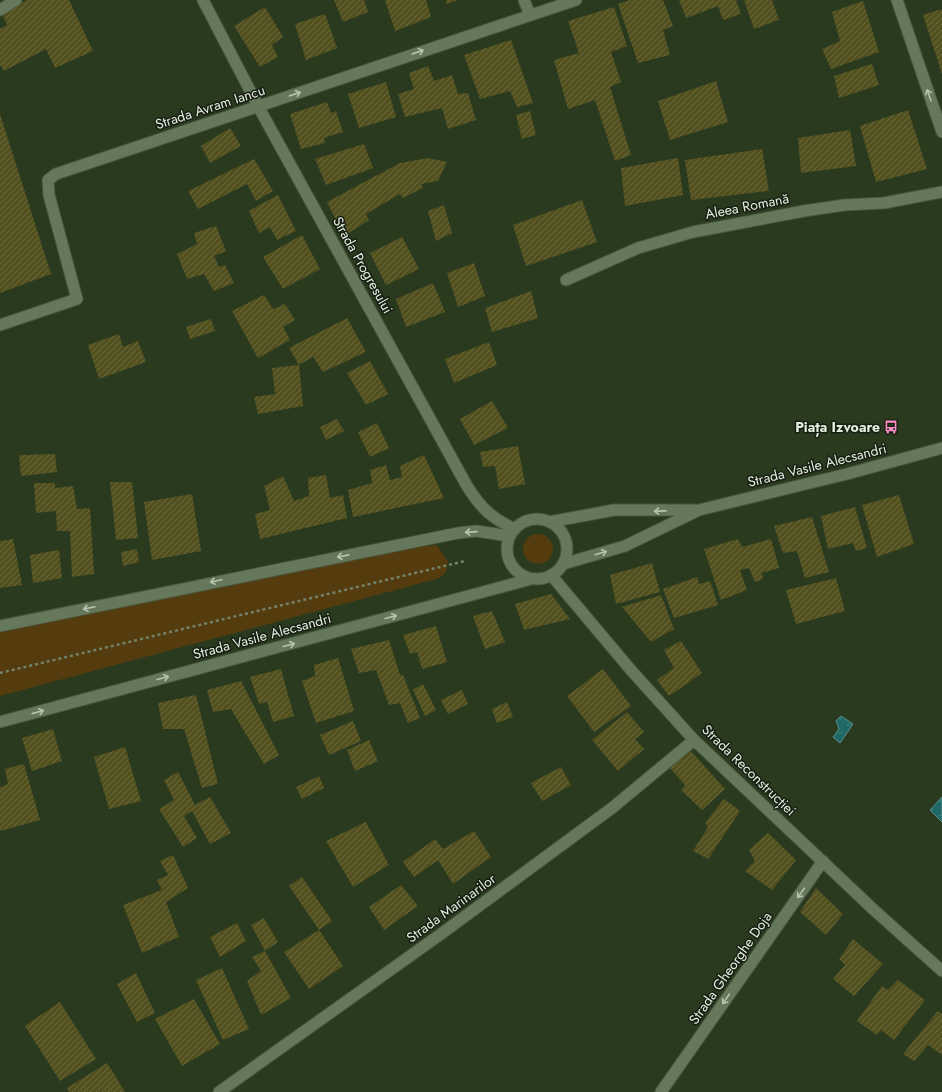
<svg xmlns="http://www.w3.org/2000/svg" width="942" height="1092" viewBox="0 0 942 1092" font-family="Jost,sans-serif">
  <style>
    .green { fill: #553c0f }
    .water { fill: url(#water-ripples); stroke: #5a9089 }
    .building { fill: url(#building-hatch) }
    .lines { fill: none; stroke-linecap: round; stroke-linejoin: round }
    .service-casing { stroke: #48563f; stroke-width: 13 }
    .minor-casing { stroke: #48563f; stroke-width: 13 }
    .tertiary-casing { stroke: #48563f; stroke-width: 13 }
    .path { stroke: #73826b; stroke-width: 2.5; stroke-dasharray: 3 3; stroke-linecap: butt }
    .service { stroke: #65785b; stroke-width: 11 }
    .minor { stroke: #65785b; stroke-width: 11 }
    .tertiary { stroke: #65785b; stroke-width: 11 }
    .oneway { stroke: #b7c5b0 }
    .labels { text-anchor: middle; stroke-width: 3; stroke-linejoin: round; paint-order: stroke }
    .street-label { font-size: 14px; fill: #e3eedd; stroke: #171e13 }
    .poi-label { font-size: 14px; font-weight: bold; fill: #e3eedd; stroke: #171e13; text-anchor: end }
  </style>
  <defs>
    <pattern id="water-ripples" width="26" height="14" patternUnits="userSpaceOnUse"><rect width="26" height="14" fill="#206865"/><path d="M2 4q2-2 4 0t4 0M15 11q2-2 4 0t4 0" fill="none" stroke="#407e7b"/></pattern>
    <pattern id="building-hatch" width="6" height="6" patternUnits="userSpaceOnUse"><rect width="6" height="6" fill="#53501f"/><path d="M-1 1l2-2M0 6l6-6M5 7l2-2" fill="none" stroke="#6c6a3f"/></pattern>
  </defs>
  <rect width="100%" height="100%" fill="#293a1f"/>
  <!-- green -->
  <g class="green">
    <circle cx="538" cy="549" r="15"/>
    <polygon points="437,545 448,561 446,572 440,578 0,696 0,630 424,546"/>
  </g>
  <!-- water -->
  <g class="water">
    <polygon points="841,716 853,724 840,743 833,737 839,729 836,721"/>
    <polygon points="942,797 942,822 930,810"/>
  </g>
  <!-- building -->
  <g class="building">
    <polygon points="27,0 69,0 93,51 55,68 46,49 4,71 0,65 0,29 7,25 2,13"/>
    <polygon points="334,0 364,0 368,12 343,22"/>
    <polygon points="385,0 426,0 431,17 395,31"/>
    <polygon points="446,0 458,0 447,4"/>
    <polygon points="630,0 663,0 673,26 663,30 670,55 638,63 618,4"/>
    <polygon points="679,0 736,0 741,14 723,20 718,6 686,18"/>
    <polygon points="744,0 772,0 779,20 754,29"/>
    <polygon points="863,1 879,52 831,69 822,49 840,41 832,12"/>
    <polygon points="265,7 283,37 272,45 278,57 260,67 234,26"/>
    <polygon points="614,7 627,46 611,52 621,82 610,87 631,155 615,161 595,100 568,109 554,60 579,53 568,21"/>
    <polygon points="942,9 942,74 923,15"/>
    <polygon points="325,14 337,48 306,60 295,24"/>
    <polygon points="511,40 533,103 517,107 510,91 480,99 464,55"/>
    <polygon points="872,64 879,85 839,98 834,76"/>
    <polygon points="428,66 434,81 452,75 458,94 468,93 476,120 448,129 442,108 405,117 398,94 414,89 409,73"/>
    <polygon points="716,81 728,122 670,140 658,101"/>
    <polygon points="386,82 396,117 359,128 348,94"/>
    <polygon points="327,102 331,113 336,111 343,132 324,138 325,143 301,149 290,114"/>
    <polygon points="908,110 927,169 876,182 860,126"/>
    <polygon points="530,111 536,135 522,139 516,115"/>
    <polygon points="0,114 51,274 0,293"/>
    <polygon points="230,128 241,146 210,163 201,146"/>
    <polygon points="850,130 856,166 801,173 798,138"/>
    <polygon points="364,144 373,168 326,185 315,159"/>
    <polygon points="762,149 769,191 691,200 685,160"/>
    <polygon points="428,158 447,162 438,181 421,184 423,188 403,198 400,194 366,214 369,220 344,236 327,202 400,163"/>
    <polygon points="678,158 683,195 625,206 621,168"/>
    <polygon points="254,159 273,191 256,201 247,184 198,209 188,191"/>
    <polygon points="278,195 296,231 277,240 270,227 259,233 249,211"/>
    <polygon points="582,200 597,242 526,266 513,225"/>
    <polygon points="444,205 452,233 436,241 428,211"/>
    <polygon points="216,226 226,251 214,256 219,267 225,265 234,283 214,291 204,274 187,279 177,254 197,244 194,233"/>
    <polygon points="302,235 320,269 283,289 263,257"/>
    <polygon points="402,237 419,269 386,285 370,253"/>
    <polygon points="474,263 485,296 458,307 447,273"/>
    <polygon points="433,283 445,312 406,327 396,299"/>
    <polygon points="531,291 538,318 492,332 485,308"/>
    <polygon points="264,295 273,309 285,304 295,320 283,327 290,340 258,358 232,311"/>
    <polygon points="347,318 366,352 323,372 313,357 299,365 303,406 258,414 254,397 275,394 272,368 299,365 289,348"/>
    <polygon points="211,319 215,331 190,339 186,327"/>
    <polygon points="119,334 123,347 138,341 146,362 99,379 88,345"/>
    <polygon points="489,342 497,365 454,383 445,359"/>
    <polygon points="370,361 388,394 366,405 347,373"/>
    <polygon points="492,401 508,428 474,445 460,419"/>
    <polygon points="337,419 344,431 326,440 320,427"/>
    <polygon points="377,423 389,448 370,457 358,432"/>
    <polygon points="518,446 525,484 499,489 495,466 483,467 480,452"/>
    <polygon points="55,454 57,472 21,476 19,455"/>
    <polygon points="424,455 444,498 353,517 348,490 372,483 370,470 386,465 390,480 402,477 400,466"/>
    <polygon points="326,475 330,498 343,495 347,518 260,539 255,514 270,510 264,486 283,476 294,501 309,496 308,478"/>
    <polygon points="110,482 132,482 138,538 116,540"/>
    <polygon points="34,483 55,483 55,488 73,486 77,509 90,508 94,574 72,577 70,531 57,531 56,511 36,513"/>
    <polygon points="192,494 201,551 152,560 144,502"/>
    <polygon points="899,495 914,544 877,557 862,505"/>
    <polygon points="855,507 867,548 856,551 853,543 828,549 821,516"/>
    <polygon points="812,517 829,572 805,578 797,551 783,553 774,526"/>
    <polygon points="13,539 22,585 0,588 0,541"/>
    <polygon points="738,539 742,547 771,539 779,568 762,573 763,579 755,582 749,568 740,570 747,590 721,600 704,549"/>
    <polygon points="137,549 139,562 123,566 121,552"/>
    <polygon points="59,550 62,578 33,583 30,555"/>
    <polygon points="652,563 660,592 616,604 610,575"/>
    <polygon points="697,577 699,584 710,581 718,605 674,618 663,589"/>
    <polygon points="836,578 845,611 796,624 786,590"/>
    <polygon points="551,594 570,619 524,630 515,604"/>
    <polygon points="661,595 674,629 651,642 622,607"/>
    <polygon points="492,611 505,642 485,649 473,616"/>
    <polygon points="436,626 447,662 422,669 417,652 410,654 403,635"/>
    <polygon points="389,640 400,675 403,675 420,718 408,723 400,703 389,705 376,670 359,673 351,649"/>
    <polygon points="681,641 702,673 669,696 657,680 674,668 664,650"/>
    <polygon points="338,658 354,711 316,723 302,681 315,676 314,665"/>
    <polygon points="281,669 294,716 273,722 267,702 259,704 250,677"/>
    <polygon points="603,669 631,706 594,732 567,696"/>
    <polygon points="241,681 279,755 264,764 231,709 213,712 207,690"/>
    <polygon points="423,684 436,710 425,716 413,690"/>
    <polygon points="462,690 468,704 448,714 441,700"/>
    <polygon points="196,695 218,784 202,788 184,729 163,729 158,703"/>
    <polygon points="507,702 513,717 497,723 492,709"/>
    <polygon points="627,712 644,732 635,739 644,749 618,771 592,740"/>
    <polygon points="353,721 361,741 329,755 320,735"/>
    <polygon points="53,729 62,761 32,771 22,738"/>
    <polygon points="369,740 378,761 355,771 347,750"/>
    <polygon points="125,747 141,801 109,809 94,757"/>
    <polygon points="689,749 725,789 702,810 681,790 685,785 670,768"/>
    <polygon points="24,764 40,820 0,831 0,787 8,784 5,769"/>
    <polygon points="561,767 571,785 542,801 531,783"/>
    <polygon points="178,772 195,805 210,797 231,833 210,844 192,811 184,816 197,838 183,847 159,809 174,800 164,780"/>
    <polygon points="319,776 324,788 302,799 296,787"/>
    <polygon points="724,799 740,811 708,859 693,851 708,827 705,823"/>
    <polygon points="366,822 389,865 353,887 326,841"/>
    <polygon points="474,831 491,857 453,884 438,860 414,877 403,862 435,839 443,849"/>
    <polygon points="768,833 796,860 772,890 745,871 755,861 749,850"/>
    <polygon points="173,855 188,888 166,902 179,937 142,953 123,905 162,890 157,880 168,875 160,861"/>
    <polygon points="302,877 332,921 319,930 289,886"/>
    <polygon points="401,885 418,906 384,930 369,907"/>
    <polygon points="816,888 843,914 826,935 800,912"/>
    <polygon points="264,918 278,942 265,951 251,925"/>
    <polygon points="237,923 246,941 220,957 210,937"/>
    <polygon points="319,930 343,966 309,989 284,952"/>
    <polygon points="853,939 883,964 854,996 833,979 845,965 839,959"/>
    <polygon points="265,951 291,998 261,1015 247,981 261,971 252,957"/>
    <polygon points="222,968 249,1029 223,1040 196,980"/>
    <polygon points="136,973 155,1013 137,1022 117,984"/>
    <polygon points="898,980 925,1000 894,1040 881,1030 877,1035 857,1021 882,986 888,990"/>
    <polygon points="194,999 220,1044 182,1066 155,1019"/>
    <polygon points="60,1002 96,1059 60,1081 25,1026"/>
    <polygon points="938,1011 942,1014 942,1055 928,1045 914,1061 903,1054"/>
    <polygon points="107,1063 125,1092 69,1092 67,1088"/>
  </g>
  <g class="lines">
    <!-- service casing -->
    <g class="service-casing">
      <polyline id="service" points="0,10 16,0"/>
    </g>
    <!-- minor casing -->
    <g class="minor-casing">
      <g id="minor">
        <polyline points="524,0 530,15"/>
        <polyline points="897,0 942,132"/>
        <polyline points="566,280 638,248 693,232 804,211 844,205 884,203 942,192"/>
        <polyline points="0,325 77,299 49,195 48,180 56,174 576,0"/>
        <polyline points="551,575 630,669 694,740 874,910 942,971"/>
        <polyline points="219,1092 441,934 612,808 694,740"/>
        <polyline points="661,1092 823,861"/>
      </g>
    </g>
    <!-- tertiary casing -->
    <g class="tertiary-casing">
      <g id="tertiary">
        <path d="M 203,0 L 258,106 L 467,486 C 481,508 491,518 515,529"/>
        <circle cx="537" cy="549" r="30"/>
        <polyline points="549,522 614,510 695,510"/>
        <polyline points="563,564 625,546 699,510 847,474 942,448"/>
        <polyline points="0,626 458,533 476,531 509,536"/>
        <polyline points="0,722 531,579"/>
      </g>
    </g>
    <!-- path -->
    <polyline class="path" points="0,673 465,561"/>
    <!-- service -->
    <use href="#service" class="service"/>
    <!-- minor -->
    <use href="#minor" class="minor"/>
    <!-- tertiary -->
    <use href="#tertiary" class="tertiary"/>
  </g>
  <!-- one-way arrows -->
  <defs><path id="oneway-shaft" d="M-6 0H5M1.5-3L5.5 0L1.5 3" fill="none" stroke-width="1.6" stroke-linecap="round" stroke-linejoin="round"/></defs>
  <g class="oneway">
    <use href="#oneway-shaft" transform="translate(418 52) rotate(-19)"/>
    <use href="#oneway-shaft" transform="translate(295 94) rotate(-19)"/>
    <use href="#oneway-shaft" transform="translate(929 95) rotate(-109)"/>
    <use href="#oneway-shaft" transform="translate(660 511) rotate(179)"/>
    <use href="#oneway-shaft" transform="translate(471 532) rotate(176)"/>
    <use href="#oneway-shaft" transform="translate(601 553) rotate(-17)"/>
    <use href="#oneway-shaft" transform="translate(343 556) rotate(169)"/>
    <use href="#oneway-shaft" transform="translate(216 581) rotate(168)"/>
    <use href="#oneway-shaft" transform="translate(89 608) rotate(168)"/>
    <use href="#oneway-shaft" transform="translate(391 617) rotate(-15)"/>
    <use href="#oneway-shaft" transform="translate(289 645) rotate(-15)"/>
    <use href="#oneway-shaft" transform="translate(163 678) rotate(-15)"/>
    <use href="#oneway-shaft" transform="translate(38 712) rotate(-15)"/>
    <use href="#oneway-shaft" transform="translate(801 893) rotate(125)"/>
    <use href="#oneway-shaft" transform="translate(726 999) rotate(125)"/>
  </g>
  <!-- icons -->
  <defs>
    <g id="bus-bare" transform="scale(1.08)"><path d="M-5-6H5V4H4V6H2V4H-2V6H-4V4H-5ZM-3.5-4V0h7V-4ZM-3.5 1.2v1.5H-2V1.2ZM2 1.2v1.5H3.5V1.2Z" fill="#fc8fc1" stroke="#171e13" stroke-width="2.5" paint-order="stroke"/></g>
  </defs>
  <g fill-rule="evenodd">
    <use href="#bus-bare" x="891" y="427"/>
  </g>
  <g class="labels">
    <!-- street labels -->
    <g class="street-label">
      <text transform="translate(210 107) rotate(-18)" y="5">Strada Avram Iancu</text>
      <text transform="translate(747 206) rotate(-11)" y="5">Aleea Romană</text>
      <text transform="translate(363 265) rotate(61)" y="5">Strada Progresului</text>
      <text transform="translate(817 465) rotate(-14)" y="5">Strada Vasile Alecsandri</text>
      <text transform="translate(262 636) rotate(-15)" y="5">Strada Vasile Alecsandri</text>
      <text transform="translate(749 770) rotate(44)" y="5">Strada Reconstrucției</text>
      <text transform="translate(451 908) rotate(-36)" y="5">Strada Marinarilor</text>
      <text transform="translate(730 968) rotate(-55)" y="5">Strada Gheorghe Doja</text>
    </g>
    <!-- poi labels -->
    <g class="poi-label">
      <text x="880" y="432">Piața Izvoare</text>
    </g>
  </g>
</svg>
